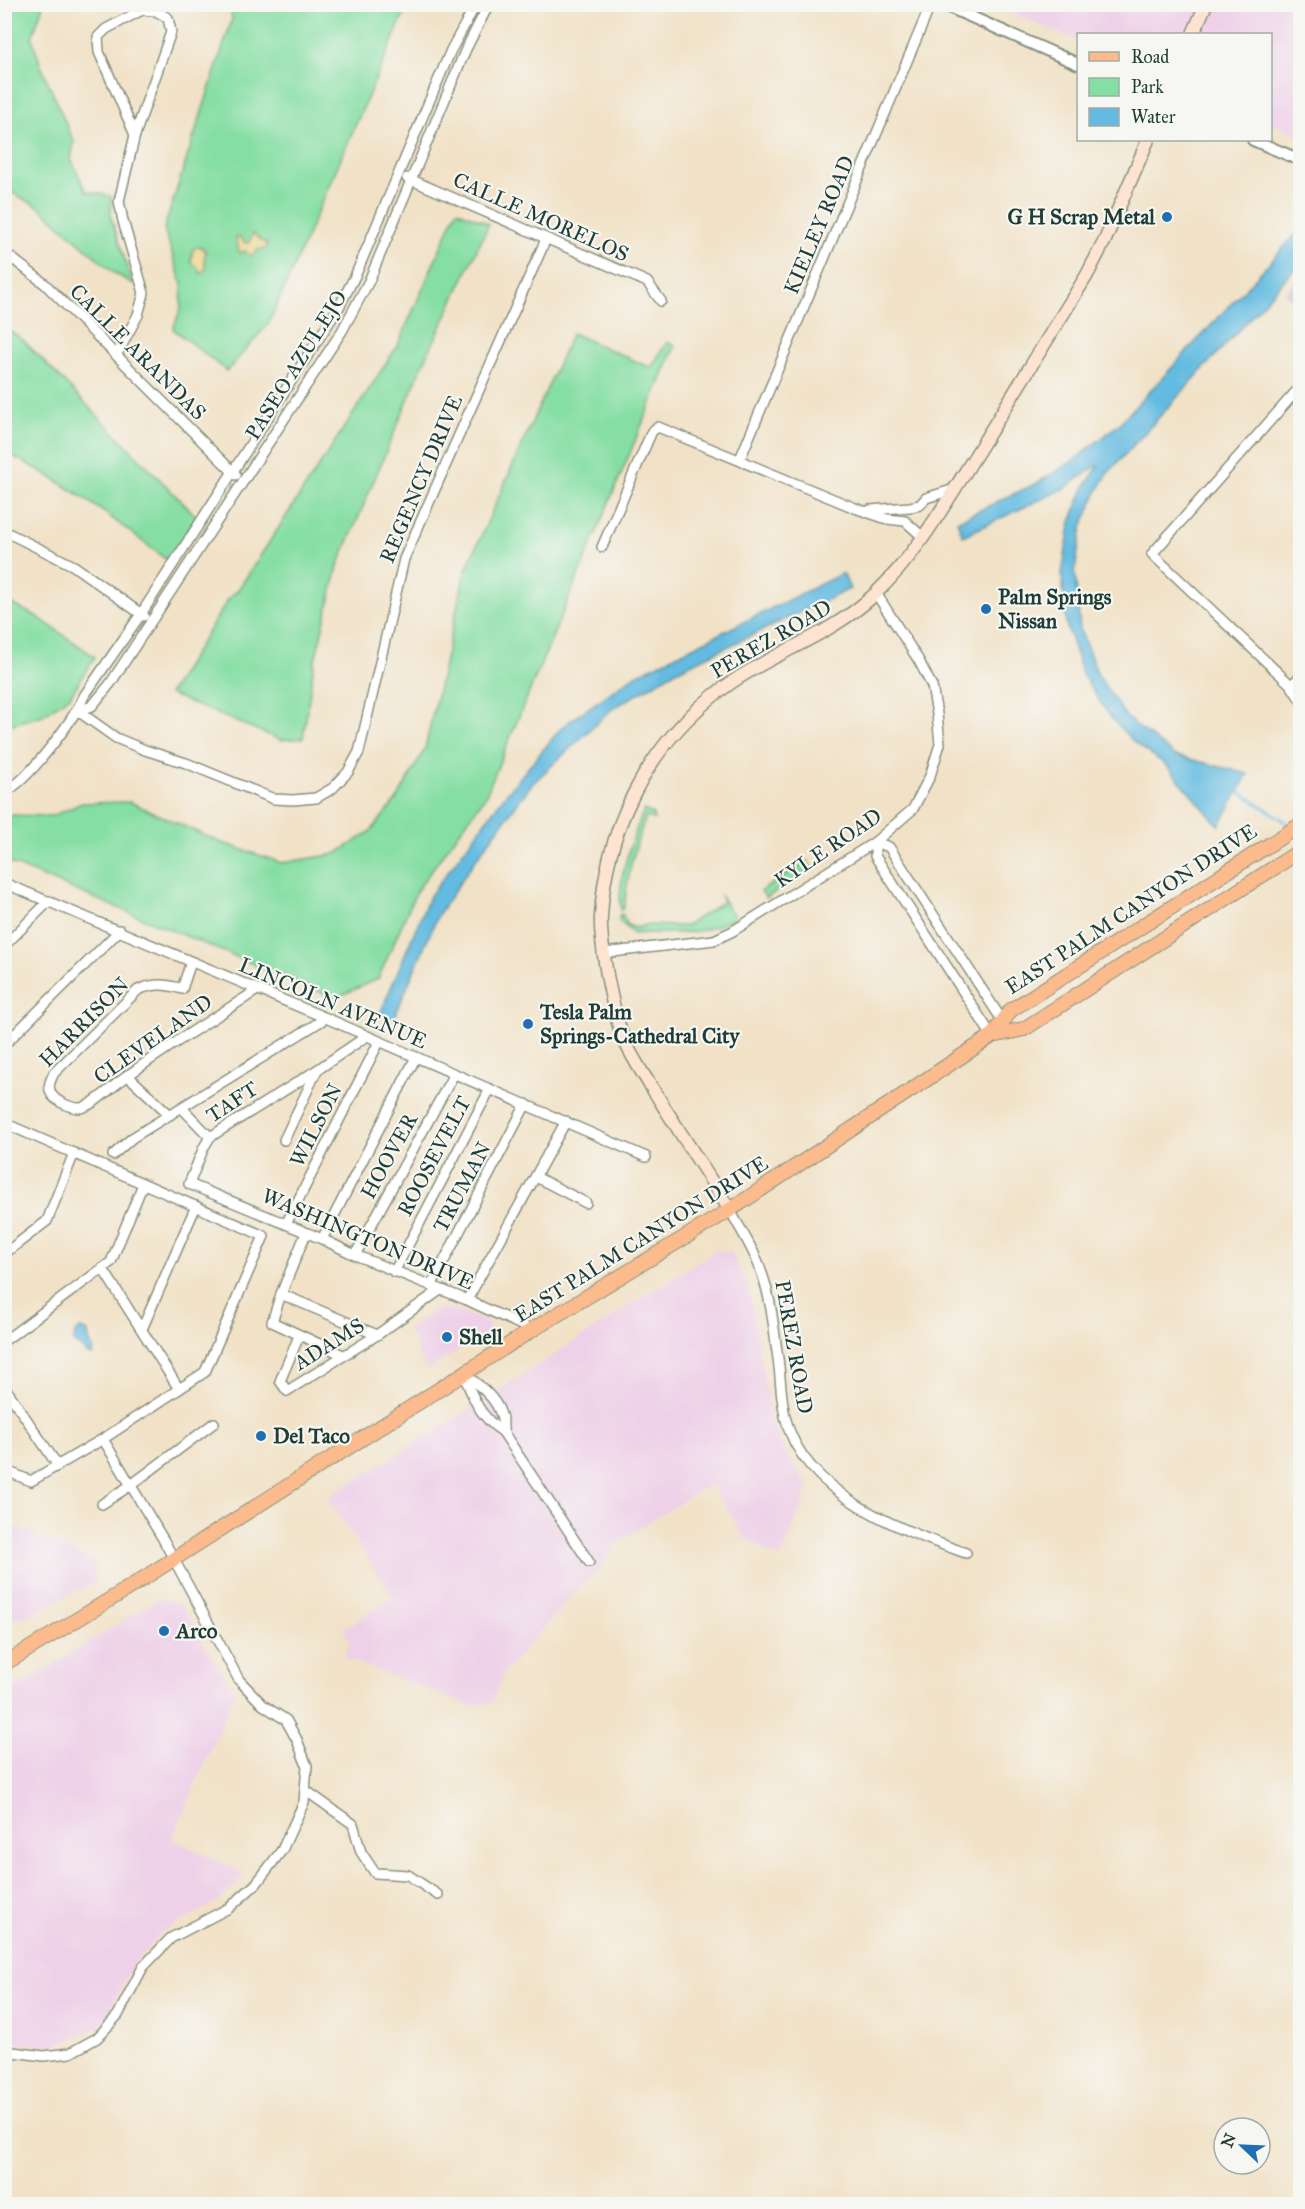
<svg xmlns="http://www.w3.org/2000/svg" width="1305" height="2209" viewBox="0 0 1305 2209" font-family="'IM FELL Great Primer',serif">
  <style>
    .built { fill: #eed0e8 }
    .industrial { fill: #ccbed4 }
    .green { fill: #85dea3; stroke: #528e6c; stroke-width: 1.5 }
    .sand { fill: #eeda9e; stroke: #868c69; stroke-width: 1.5 }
    .water { fill: #64bbe1; stroke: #427c8a; stroke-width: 1.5 }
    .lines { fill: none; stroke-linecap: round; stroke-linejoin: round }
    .stream { stroke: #64bbe1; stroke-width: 3 }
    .minor-casing { stroke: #88907e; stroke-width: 12 }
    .tertiary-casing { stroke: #88907e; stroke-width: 14 }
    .secondary-casing { stroke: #88907e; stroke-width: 15 }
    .primary-casing { stroke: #88907e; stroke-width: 16 }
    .minor { stroke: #fff; stroke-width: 9 }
    .tertiary { stroke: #fff; stroke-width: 10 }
    .secondary { stroke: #fde4d1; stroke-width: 12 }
    .primary { stroke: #fbbb8d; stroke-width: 14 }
    .poi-dot { fill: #1f6fb2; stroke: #f6f6f2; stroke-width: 2 }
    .labels { text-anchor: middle; stroke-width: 4.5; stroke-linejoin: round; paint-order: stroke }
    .street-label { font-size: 21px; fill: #1f3d34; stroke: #f6f6f2 }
    .poi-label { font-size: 21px; font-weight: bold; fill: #1f3d34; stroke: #f6f6f2; text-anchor: start }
  </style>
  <rect width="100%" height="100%" fill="#f6f6f2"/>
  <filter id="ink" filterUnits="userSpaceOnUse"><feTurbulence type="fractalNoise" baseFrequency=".0167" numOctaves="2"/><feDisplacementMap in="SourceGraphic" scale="12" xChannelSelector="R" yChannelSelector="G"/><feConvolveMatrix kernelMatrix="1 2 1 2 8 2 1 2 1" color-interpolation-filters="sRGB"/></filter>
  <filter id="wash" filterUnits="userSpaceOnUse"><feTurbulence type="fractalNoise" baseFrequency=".008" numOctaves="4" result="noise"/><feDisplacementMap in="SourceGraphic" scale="24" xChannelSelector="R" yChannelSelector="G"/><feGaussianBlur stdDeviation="1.35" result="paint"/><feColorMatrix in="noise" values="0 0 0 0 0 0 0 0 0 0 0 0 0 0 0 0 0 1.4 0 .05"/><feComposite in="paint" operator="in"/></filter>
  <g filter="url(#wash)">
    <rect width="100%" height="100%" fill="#f1e2c7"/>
    <!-- built -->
    <g class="built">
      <polygon points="992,5 1300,5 1300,136 1271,123 1270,34 1078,34 1078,41"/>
      <polygon points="716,1250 731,1252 748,1286 772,1423 786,1455 809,1487 781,1559 745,1538 710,1484 617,1542 598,1571 571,1596 504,1673 492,1703 469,1706 344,1657 350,1643 344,1629 394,1597 327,1498 458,1417"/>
      <polygon points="443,1306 485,1321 492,1330 427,1370 416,1349 417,1344 407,1329"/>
      <polygon points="4,1522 95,1561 96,1581 30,1615 11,1620 5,1619"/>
      <polygon points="158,1599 181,1604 207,1650 235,1692 172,1839 245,1874 220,1900 161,1933 133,1965 102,2026 53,2046 16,2043 4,2039 5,1695"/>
    </g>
    <!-- industrial -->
    <polygon class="industrial" points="1300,276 1300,307 1285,293"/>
    <!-- green -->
    <g class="green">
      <polygon points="4,5 43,5 32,38 41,66 74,142 71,159 86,191 111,196 111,217 133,284 114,273 39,207 5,189"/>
      <polygon points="230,5 408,5 269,323 227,371 173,329 181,308 182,284 164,229 232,19"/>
      <polygon points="457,210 489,224 420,371 338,566 314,664 303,738 281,740 169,694 229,598 238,590 398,345"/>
      <path d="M 4,328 L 22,339 L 197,517 L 168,561 C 119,523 62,478 5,453 Z"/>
      <polygon points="572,333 651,368 667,342 675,346 485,797 417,890 378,979 335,998 5,861 5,815 52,816 82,803 130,802 217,841 282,863 336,854 370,832 397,799 425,749 465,572"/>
      <polygon points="5,601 36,616 95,657 70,696 43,715 5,726"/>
      <path d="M 644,810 L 653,814 L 654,819 L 646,817 C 634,847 627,877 624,908 L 621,910 C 616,881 633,837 644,810 Z"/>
      <polygon points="807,861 812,869 766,898 761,891"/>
      <path d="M 720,895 L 735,918 C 721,924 706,931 690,932 C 672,934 653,932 634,934 L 619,921 L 620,914 L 623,915 L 624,919 L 629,926 L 637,928 L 645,925 L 686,926 L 723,902 Z"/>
    </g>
    <!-- sand -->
    <g class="sand">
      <polygon points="253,233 260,240 267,244 266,249 257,250 252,256 245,251 241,253 239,252 236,237 240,237 244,242 249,243"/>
      <polygon points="197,247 202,247 206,252 204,259 206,268 201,274 198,268 191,262 193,249"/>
    </g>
    <!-- water -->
    <g class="water">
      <polygon points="1300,230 1300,263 1108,473 1097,492 1082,527 1075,571 1080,630 1099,677 1127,718 1174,755 1248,774 1219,826 1167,766 1134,742 1110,717 1083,676 1066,624 1062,574 1070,525 1084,488 1098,467 1096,466 1065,488 963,536 957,521 1037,483 1073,461 1119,424"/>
      <polygon points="843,573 850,589 678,670 612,709 531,785 473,863 438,915 393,1020 379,1016 429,897 502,799 563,726 634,676"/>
      <polygon points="81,1329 88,1332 89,1340 94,1351 92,1355 87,1353 74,1342 75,1332"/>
    </g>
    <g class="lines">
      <!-- stream -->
      <polyline class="stream" points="1237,790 1292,826"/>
    </g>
  </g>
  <g filter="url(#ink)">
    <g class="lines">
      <!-- minor casing -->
      <g class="minor-casing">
        <g id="minor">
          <polygon points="142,10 156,11 168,18 171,32 135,135 99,52 98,37 106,29"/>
          <polyline points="407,178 647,282 661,301"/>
          <polyline points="4,252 45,284 236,475"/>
          <polyline points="117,354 138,315 144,293 123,221 119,201 135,135"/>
          <polyline points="1300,387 1152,554 1291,685 1300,699"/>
          <polyline points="740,459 931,4"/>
          <polyline points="870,510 910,507 920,505 926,498 955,489"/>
          <polyline points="4,531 74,566 144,616"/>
          <polyline points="602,547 652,431 658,427 855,508 887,519 905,521 924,538"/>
          <polyline points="1291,685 1300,677"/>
          <polyline points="78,711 116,738 145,750 186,763 274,799 293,800 316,798 333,788 348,772 359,752 404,559 546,239"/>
          <polyline points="78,711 92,706 110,684 342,331 369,281 466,49 489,4"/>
          <path d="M 4,792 C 27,783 74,719 84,696 L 141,614 L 339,307 L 356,274 L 451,50 L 476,4"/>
          <polyline points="4,883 326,1018 646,1157"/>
          <polyline points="4,946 49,901"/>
          <polyline points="604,953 714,940 733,931 875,842 913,809 930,776 940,744 937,714 932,686 919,661 876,593"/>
          <path d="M 191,962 L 182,989 C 166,984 154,983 138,990 L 54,1073 C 50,1081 47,1087 52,1095 C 57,1102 71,1108 80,1108 C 92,1107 111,1087 122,1080 C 165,1047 212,1020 257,990"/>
          <polyline points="992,1036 875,856 875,842 889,847 1004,1023"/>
          <polyline points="4,1045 120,930"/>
          <polyline points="317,1070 210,1137 204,1147 189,1184 322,1239 355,1255 467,1300 532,1330"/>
          <polyline points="127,1075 170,1115"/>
          <polyline points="182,1108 210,1137"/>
          <polyline points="4,1123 264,1236 205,1372 103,1439 31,1481 4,1470"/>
          <polyline points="284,1140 317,1070 367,1036"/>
          <polyline points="113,1155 132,1138 326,1018"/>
          <polyline points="536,1177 586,1203"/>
          <path d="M 730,1210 C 738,1225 747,1239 754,1254 C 769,1284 773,1319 777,1352 C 781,1374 780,1398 786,1420 C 805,1494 902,1531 966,1553"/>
          <polyline points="286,1224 379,1042"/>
          <polyline points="306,1233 281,1294 377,1335"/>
          <polyline points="322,1239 416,1057"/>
          <polyline points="4,1254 47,1221 74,1153"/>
          <polyline points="355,1255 454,1074"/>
          <polyline points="103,1269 179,1389"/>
          <polyline points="394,1272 490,1089"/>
          <polyline points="431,1286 526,1104"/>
          <polyline points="281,1294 272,1322 343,1355"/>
          <polyline points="467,1300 566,1121"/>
          <polyline points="142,1329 196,1206"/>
          <polyline points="299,1336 280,1381 287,1391 377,1335 440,1290"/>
          <polyline points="4,1341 111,1262 143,1184"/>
          <path d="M 464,1374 C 473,1399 480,1417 503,1432 L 589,1562"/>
          <path d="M 464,1374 C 485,1389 505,1405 503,1432"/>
          <polyline points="4,1386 58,1466"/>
          <polyline points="102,1504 131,1485 214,1423"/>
          <polyline points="305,1790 353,1824 361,1852 375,1873 408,1875 438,1895"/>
          <polyline points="4,2049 13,2052 44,2056 70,2053 97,2038 118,2015 143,1967 171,1938 229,1908 256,1884 282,1850 304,1802 307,1766 297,1740 286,1720 263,1705 239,1680 163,1539 103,1439"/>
        </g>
      </g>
      <!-- tertiary casing -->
      <g class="tertiary-casing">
        <g id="tertiary">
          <polyline points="942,4 1078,64"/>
          <polyline points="1253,140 1300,160"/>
        </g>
      </g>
      <!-- secondary casing -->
      <g class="secondary-casing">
        <g id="secondary">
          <polyline points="1193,34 1206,4"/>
          <path d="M 730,1210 C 708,1176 686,1141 664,1107 C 650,1084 633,1061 623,1037 C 615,1018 611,995 607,975 C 604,956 600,936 601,917 C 605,831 646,750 713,696 C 763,655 828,639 875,594 C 916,555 944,506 974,458 C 1012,397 1049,336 1087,275 L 1105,240 L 1148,140"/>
        </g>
      </g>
      <!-- primary casing -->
      <g class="primary-casing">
        <g id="primary">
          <polyline points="992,1036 1024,1029 1300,851"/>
          <polyline points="4,1664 119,1594 532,1330 730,1210 992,1036 1011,1010 1300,825"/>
        </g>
      </g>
      <!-- minor -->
      <use href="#minor" class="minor"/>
      <!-- tertiary -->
      <use href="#tertiary" class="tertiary"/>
      <!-- secondary -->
      <use href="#secondary" class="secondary"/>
      <!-- primary -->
      <use href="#primary" class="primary"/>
    </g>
  </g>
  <!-- markers -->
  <g class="poi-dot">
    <circle cx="1167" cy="217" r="6"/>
    <circle cx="986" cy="609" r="6"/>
    <circle cx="528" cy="1024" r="6"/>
    <circle cx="447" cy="1337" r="6"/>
    <circle cx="261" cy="1436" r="6"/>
    <circle cx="164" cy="1631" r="6"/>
  </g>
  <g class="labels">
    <!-- street labels -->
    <g class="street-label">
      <text transform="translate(541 217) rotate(24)" y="7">CALLE MORELOS</text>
      <text transform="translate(819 225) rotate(-67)" y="7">KIELEY ROAD</text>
      <text transform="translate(138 352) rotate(45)" y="7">CALLE ARANDAS</text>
      <text transform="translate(296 365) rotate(-58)" y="7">PASEO AZULEJO</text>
      <text transform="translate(421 479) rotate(-67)" y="7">REGENCY DRIVE</text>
      <text transform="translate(771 639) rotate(-30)" y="7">PEREZ ROAD</text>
      <text transform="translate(828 848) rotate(-34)" y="7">KYLE ROAD</text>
      <text transform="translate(1131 909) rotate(-33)" y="7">EAST PALM CANYON DRIVE</text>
      <text transform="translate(333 1003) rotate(23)" y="7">LINCOLN AVENUE</text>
      <text transform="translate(84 1022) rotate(-45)" y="7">HARRISON</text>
      <text transform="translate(153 1039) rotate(-35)" y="7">CLEVELAND</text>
      <text transform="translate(232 1102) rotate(-33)" y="7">TAFT</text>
      <text transform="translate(316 1125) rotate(-63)" y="7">WILSON</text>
      <text transform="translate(389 1156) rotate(-61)" y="7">HOOVER</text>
      <text transform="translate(434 1156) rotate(-62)" y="7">ROOSEVELT</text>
      <text transform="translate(462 1187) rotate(-62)" y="7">TRUMAN</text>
      <text transform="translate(368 1239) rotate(23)" y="7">WASHINGTON DRIVE</text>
      <text transform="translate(641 1239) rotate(-32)" y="7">EAST PALM CANYON DRIVE</text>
      <text transform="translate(329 1344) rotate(-32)" y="7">ADAMS</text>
      <text transform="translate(794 1347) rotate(80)" y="7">PEREZ ROAD</text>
    </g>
    <!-- poi labels -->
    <g class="poi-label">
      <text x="1155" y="224" text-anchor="end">G H Scrap Metal</text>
      <text x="998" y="604">Palm Springs<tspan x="998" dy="24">Nissan</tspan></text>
      <text x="540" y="1019">Tesla Palm<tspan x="540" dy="24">Springs-Cathedral City</tspan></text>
      <text x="459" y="1344">Shell</text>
      <text x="273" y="1443">Del Taco</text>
      <text x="176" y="1638">Arco</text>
    </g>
  </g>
  <!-- margin -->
  <rect width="1305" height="2209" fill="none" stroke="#f6f6f2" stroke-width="24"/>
  <!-- legend -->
  <rect x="1077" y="33" width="195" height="108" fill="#f6f6f2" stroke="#a0aca6" stroke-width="1.5"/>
  <rect x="1089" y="52" width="30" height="9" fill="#fbbb8d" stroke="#a0aca6" stroke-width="1.5"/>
  <text x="1131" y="63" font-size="18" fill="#1f3d34">Road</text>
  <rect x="1089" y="78" width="30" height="18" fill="#85dea3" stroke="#a0aca6" stroke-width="1.5"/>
  <text x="1131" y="93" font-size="18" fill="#1f3d34">Park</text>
  <rect x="1089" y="108" width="30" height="18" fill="#64bbe1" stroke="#a0aca6" stroke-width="1.5"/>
  <text x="1131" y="123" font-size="18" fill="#1f3d34">Water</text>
  <!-- north arrow -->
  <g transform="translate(1242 2146) rotate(293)"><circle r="28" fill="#f6f6f2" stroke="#a0aca6" stroke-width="1.5"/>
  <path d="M0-4.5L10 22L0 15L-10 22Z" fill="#1f6fb2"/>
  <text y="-9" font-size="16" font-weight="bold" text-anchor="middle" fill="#1f3d34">N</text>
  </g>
</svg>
